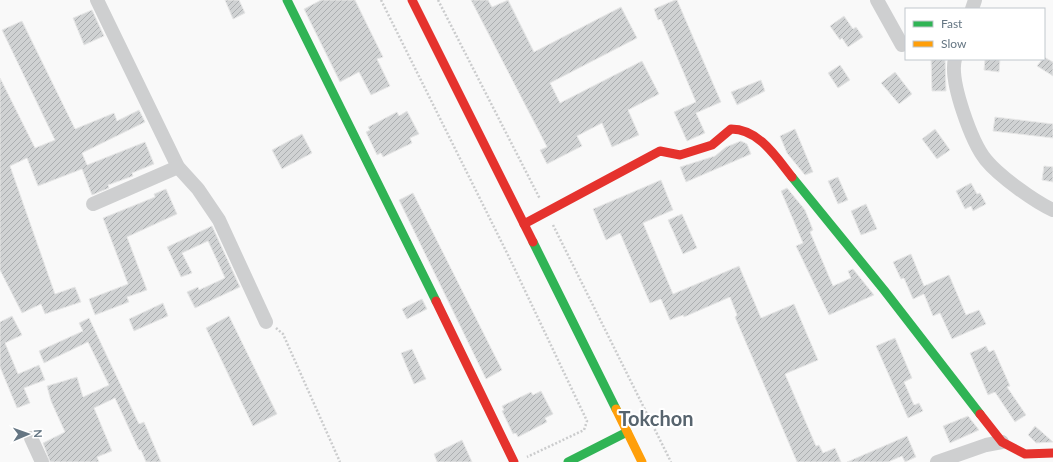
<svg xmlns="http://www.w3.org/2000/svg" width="1053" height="462" viewBox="0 0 1053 462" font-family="Lato,sans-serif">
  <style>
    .building { fill: url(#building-hatch); stroke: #e8e8e8 }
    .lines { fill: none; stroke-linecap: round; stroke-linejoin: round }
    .path { stroke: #cbcccd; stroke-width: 2.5; stroke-dasharray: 2 2; stroke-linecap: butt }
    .street { stroke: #cecfd0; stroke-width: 14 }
    .fast { stroke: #30b455; stroke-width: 9 }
    .slow { stroke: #ff9f0a; stroke-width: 9 }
    .jam { stroke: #e5322d; stroke-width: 9 }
    .labels { text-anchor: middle; stroke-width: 4; stroke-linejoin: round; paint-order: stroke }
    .town-label { font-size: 20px; font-weight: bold; fill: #57646e; stroke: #fff }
  </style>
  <defs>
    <pattern id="building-hatch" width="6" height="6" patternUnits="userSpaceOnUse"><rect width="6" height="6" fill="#d0d2d3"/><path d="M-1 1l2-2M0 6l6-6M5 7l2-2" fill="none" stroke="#acafb1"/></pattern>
  </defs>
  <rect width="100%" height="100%" fill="#f9f9f9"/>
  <!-- building -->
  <g class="building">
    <polygon points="225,0 239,0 245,13 233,19"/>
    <polygon points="321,0 355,0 383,57 377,59 390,86 371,95 359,72 340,82 304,9"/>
    <polygon points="471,0 488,0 492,7 508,0 534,52 621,7 637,38 550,83 560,103 642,61 659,94 628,110 639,135 612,147 602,123 577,136 582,146 547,164 540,150 547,147"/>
    <polygon points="675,0 677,0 721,102 696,113 705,133 687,141 674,112 696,102 661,19 658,20 654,9"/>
    <polygon points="92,10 104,36 84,45 73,18"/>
    <polygon points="844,16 853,29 856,27 863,37 848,47 842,38 840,40 830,26"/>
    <polygon points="22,21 75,129 114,113 117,121 139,110 145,122 82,153 87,165 145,142 154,164 132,173 133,176 108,185 109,188 92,195 82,169 38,186 27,158 10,166 55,294 75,287 81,302 45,314 41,304 22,313 0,270 0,78 35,148 55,140 2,30"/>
    <polygon points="1044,57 1053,62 1053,76 1037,66"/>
    <polygon points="931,59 945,59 946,91 932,91"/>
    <polygon points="985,59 1000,59 999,72 984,70"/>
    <polygon points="840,65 850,80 838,88 828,73"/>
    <polygon points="895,72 912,94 899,104 881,83"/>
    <polygon points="761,80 765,91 737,105 731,92"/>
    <polygon points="407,111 419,134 410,138 412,143 383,157 381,153 377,155 366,132 370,130 368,127 397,112 399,116"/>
    <polygon points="995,117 1053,124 1053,138 993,131"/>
    <polygon points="795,129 813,172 805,175 787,153 780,136"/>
    <polygon points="935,129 950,150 937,159 922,139"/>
    <polygon points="302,134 312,153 282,169 272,150"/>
    <polygon points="741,141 747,144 751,154 686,182 680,167 715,156 726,147"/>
    <polygon points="1044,166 1053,167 1053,182 1042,180"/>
    <polygon points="838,177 848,200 838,204 828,181"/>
    <polygon points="661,180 673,210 643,223 673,294 739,266 761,318 794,304 818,360 785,374 816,446 819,445 823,453 835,448 841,462 797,462 735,317 737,315 730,297 684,317 683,315 670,320 661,299 650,303 620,233 606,240 593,209"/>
    <polygon points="971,183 977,194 980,193 986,204 973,211 971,206 965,209 956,191"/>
    <polygon points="787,188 805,210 813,230 810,232 833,286 851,278 848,271 853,269 874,295 829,315 796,246 803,243 781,191"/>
    <polygon points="166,189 177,214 127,237 147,290 127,297 129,302 95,315 89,299 128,284 103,218 155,197 154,194"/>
    <polygon points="413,193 502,370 486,379 399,200"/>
    <polygon points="866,204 877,229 861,235 851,211"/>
    <polygon points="682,214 697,248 683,254 668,220"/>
    <polygon points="212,226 240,287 195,308 187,292 198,287 199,290 225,278 216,258 208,241 182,253 192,273 181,277 167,247"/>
    <polygon points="911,254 924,286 949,275 966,315 979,310 986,324 952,339 940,313 933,316 924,294 913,299 904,278 901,279 893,262"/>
    <polygon points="422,299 427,309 407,319 402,309"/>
    <polygon points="163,303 168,316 134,331 129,319"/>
    <polygon points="12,316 22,335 5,343 18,374 39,365 45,380 24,388 30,403 17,408 0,367 0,322"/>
    <polygon points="229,316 277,414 253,426 206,328"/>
    <polygon points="89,318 139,424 144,422 161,462 146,462 141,450 139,450 115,398 94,408 112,451 97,457 99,462 50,462 43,443 65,432 51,401 47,386 77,377 83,397 109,385 88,342 44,363 39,351 83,331 79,323"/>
    <polygon points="895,338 912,378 904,382 914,405 919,403 923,411 908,418 876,346"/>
    <polygon points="986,346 989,352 994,350 1010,386 1007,387 1026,415 1015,422 995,392 988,395 970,353"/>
    <polygon points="412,349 426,379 414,384 401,353"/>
    <polygon points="541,391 553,414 545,418 547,422 518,437 516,433 513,434 502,411 504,410 502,406 531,392 533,395"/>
    <polygon points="968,416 979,430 950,443 943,426"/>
    <polygon points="1035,426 1053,442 1036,443 1028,435"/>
    <polygon points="907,436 916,457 905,462 902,456 888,462 847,462"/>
    <polygon points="462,440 472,462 437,462 434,454"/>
  </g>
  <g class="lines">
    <!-- path -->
    <g class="path">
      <polyline points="381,0 509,257 587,421 584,430 527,457"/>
      <polyline points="438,0 540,199"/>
      <polyline points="553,225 671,462"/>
      <polyline points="276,328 283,334 340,462"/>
    </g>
    <!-- street -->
    <g class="street">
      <polyline points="97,0 178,167 198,189 219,220 266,322"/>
      <polyline points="877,0 902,45"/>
      <polyline points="972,9 975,0"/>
      <path d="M 955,59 C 949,81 972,143 986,160 C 999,176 1035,202 1053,210"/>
      <polyline points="93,204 178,167"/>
      <polyline points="31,438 42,462"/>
      <polyline points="937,462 986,445 1002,442"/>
    </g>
    <!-- fast -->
    <g class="fast">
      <polyline points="287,0 436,301"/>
      <polyline points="792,177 884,290 980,414"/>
      <polyline points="533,242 616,409"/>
      <polyline points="568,462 627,432"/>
    </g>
    <!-- slow -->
    <polyline class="slow" points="616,409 642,462"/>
    <!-- jam -->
    <g class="jam">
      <polyline points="412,0 533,242"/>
      <path d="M 524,224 L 660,151 L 680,155 L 712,145 L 731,129 C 759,129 776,157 792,177"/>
      <polyline points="436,301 514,462"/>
      <polyline points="980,414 1002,442 1025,454 1053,453"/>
    </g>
  </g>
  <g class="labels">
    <!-- town labels -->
    <g class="town-label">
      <text x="656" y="426">Tokchon</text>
    </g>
  </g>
  <!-- legend -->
  <rect x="905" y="8" width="140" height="52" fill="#ffffff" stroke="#c1c8cd"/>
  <rect x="913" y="21" width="20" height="6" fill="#30b455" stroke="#c1c8cd"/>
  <text x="941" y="28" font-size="12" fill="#657683">Fast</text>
  <rect x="913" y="41" width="20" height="6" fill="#ff9f0a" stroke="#c1c8cd"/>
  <text x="941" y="48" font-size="12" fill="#657683">Slow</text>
  <!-- north arrow -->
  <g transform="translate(28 434) rotate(88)" stroke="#ffffff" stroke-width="3" paint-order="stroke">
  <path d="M0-3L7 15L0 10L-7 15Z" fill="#657683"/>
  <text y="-6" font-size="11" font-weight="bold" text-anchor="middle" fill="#657683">N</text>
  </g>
</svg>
